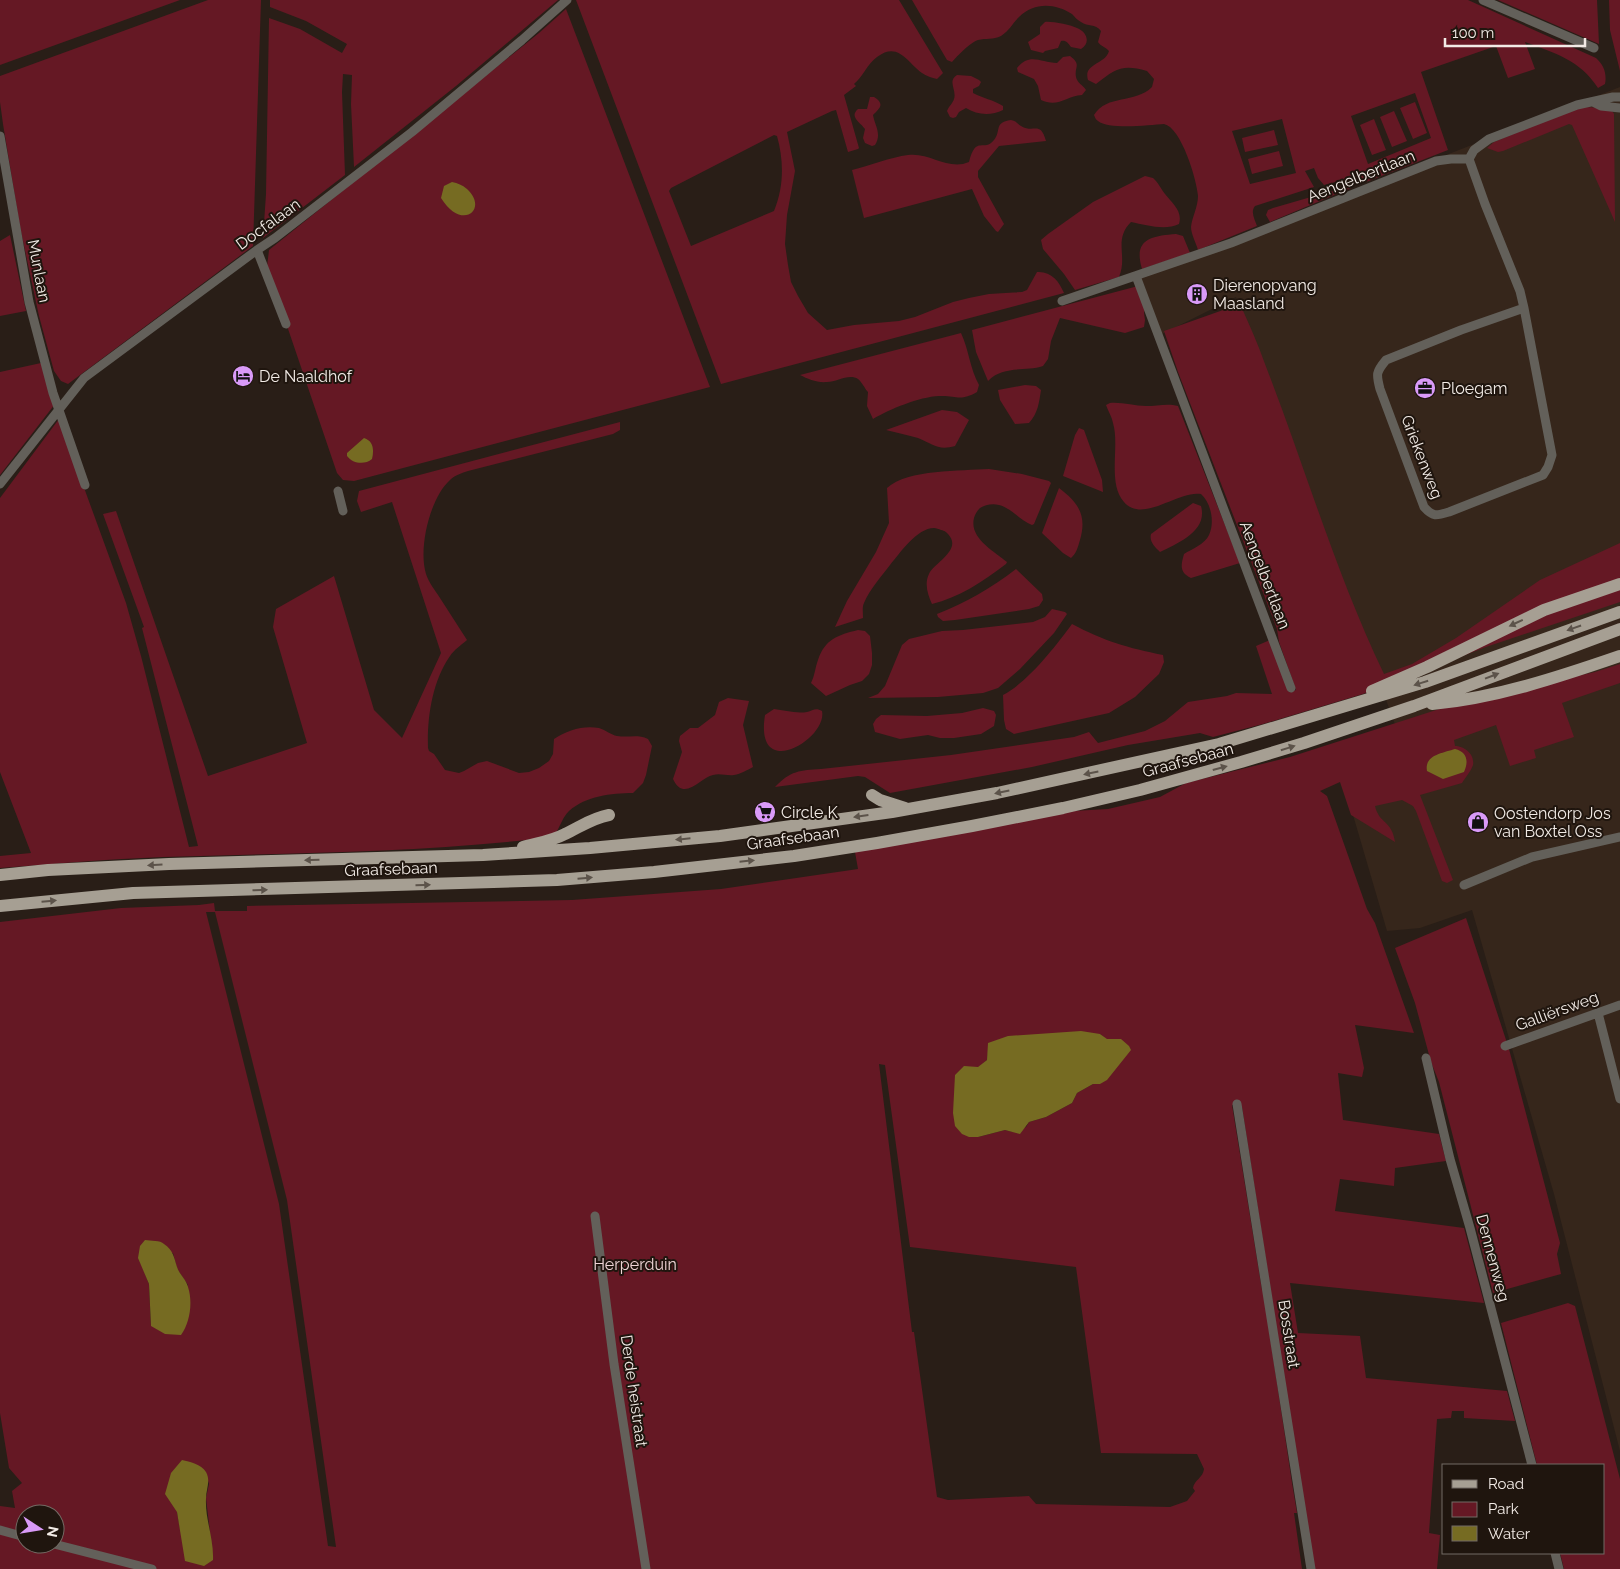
<svg xmlns="http://www.w3.org/2000/svg" width="1620" height="1569" font-family="Raleway,sans-serif">
  <style>
    .built { fill: #36261b }
    .green { fill: #651824; fill-rule: evenodd }
    .water { fill: #766b22 }
    .lines { fill: none; stroke-linecap: round; stroke-linejoin: round }
    .minor { stroke: #63605a; stroke-width: 9 }
    .primary { stroke: #a69f93; stroke-width: 12 }
    .oneway { fill: #5c534a }
    .labels { text-anchor: middle; dominant-baseline: central; stroke-width: 4; stroke-linejoin: round; paint-order: stroke }
    .street-label { font-size: 16px; fill: #f2ebe6; stroke: #1f150e }
    .poi-label { font-size: 16px; fill: #f2ebe6; stroke: #1f150e; text-anchor: start }
    .park-label { font-size: 16px; fill: #eed4d5; stroke: #1f150e }
  </style>
  <rect width="100%" height="100%" fill="#291e17"/>
  <path class="built" d="M1620 87V1451L1554 1194 1472 910 1420 928 1387 931 1341 774 1408 759 1236 297 1162 334 1140 275Z"/>
  <path class="green" d="M0 0H180L0 65Z
    M208 0H261L253 246 68 384 61 381 54 371 39 316 20 227 3 124 0 102V76Z
    M270 0H558L456 86 354 167 351 104 352 75 343 74 342 92 345 175 263 238 266 194 269 18 300 29 342 53 347 44 306 21 270 7Z
    M576 0H899L943 73 937 79C932 78 926 76 922 73 907 62 898 41 877 57 867 64 863 77 854 84L856 86 844 95 859 148 858 149 848 152 836 110 832 111 787 132 795 171 787 215 785 244 788 265 791 282 798 296 808 313 827 330 854 325 899 321 915 317 953 302 969 298 989 294 1022 292 1027 290 1037 272C1051 271 1059 281 1064 293L721 384ZM774 135 777 136C784 161 784 187 774 211L691 246 669 191 671 188Z
    M912 0H1468L1596 58C1604 65 1607 74 1605 84L1598 88C1580 60 1555 53 1525 42L1535 69 1508 78 1496 46 1421 72 1448 150 1366 182 1346 179 1324 185 1318 178 1314 168 1305 171 1314 187 1255 206C1250 212 1255 220 1257 226L1198 250C1196 243 1191 234 1191 227 1192 217 1198 207 1198 196 1197 180 1181 127 1164 124 1150 125 1109 130 1098 121 1095 119 1095 117 1094 115 1107 94 1135 104 1152 87L1154 79 1147 71C1123 64 1116 68 1096 84L1088 80C1083 63 1105 65 1109 51 1106 47 1100 46 1098 42L1101 31C1095 23 1088 27 1081 22 1077 20 1075 17 1072 14 1055 3 1034 2 1019 17 1013 23 1009 31 1001 36 993 40 986 38 978 40 971 42 957 56 952 62L947 60ZM1415 93 1431 138 1368 164 1351 116ZM1282 119 1296 173 1250 184 1232 131Z
    M1498 0H1597L1599 44Z
    M1609 0H1620V71L1610 30Z
    M566 9 710 387 354 481 343 480 337 473 267 267 269 250 539 33Z
    M1045 22C1051 21 1071 25 1077 28 1087 32 1091 43 1081 49L1071 47C1068 43 1066 40 1061 41L1058 48 1045 51 1043 53 1031 50 1028 42 1040 34V27Z
    M1070 56C1082 65 1074 67 1076 77 1077 83 1083 85 1086 90L1082 95C1066 96 1058 108 1041 100L1038 86 1034 79 1018 72 1017 68C1030 52 1041 63 1057 63L1063 57Z
    M957 75 971 76 979 80 981 82 979 86 973 89V93C982 98 994 100 1003 106V110C991 116 977 115 966 108L959 112 956 117 953 118 950 117 947 111C949 106 953 103 954 99 957 90 947 81 957 75Z
    M870 97H874C885 104 880 108 873 115 875 126 882 134 875 145L872 146 865 143 863 138 865 129C860 122 849 117 858 109H867Z
    M1415 102 1427 133 1413 139 1400 108Z
    M1585 107 1601 108 1612 111 1614 114 1615 222 1572 125 1569 124 1503 151 1498 152 1487 148 1494 142 1569 111Z
    M1394 111 1407 141 1392 147 1380 117Z
    M1374 119 1386 150 1372 155 1360 125Z
    M1011 120C1017 121 1017 124 1021 126 1034 134 1040 120 1046 141L999 146 978 171V177L1004 224 998 232 996 231 984 216 972 189 864 218 852 170C869 166 891 157 908 155 930 152 948 171 969 162 976 134 984 153 994 140 1002 130 993 123 1011 120Z
    M1274 130 1278 145 1245 152 1242 138Z
    M1279 151 1283 166 1252 174 1248 159Z
    M1145 176C1148 177 1150 177 1153 178 1158 182 1161 189 1165 194 1172 203 1183 211 1179 224 1165 231 1146 225 1131 222 1113 240 1128 256 1119 277L1075 290 1064 274 1043 249 1041 240 1048 234 1093 202Z
    M1342 188H1351L1270 222 1266 215 1268 210 1273 208Z
    M1176 234 1183 236 1190 253 1142 269C1133 239 1151 236 1176 234Z
    M10 235 26 311 0 316V241Z
    M1142 285 1146 302 1144 313 1145 320 1144 327 1125 333 1060 318 1051 341 1048 359 1043 366C1025 372 1003 365 988 381L976 352 972 330Z
    M1240 304C1249 324 1258 344 1265 364 1305 467 1336 574 1384 674L1412 664 1456 638 1540 580 1620 543V602L1486 647 1363 694 1263 724 1213 737 1200 733 1128 745 1032 767 890 793 865 777 858 776 775 787C790 771 800 770 821 769L951 755 1074 737 1089 732 1098 743 1145 731 1165 721 1188 702 1227 696 1236 693 1272 694 1256 646 1270 640 1289 692 1296 690 1279 642 1277 629 1178 372 1164 331Z
    M961 333C969 350 970 369 979 385L977 392C960 402 956 395 939 396 919 397 890 409 873 419L867 406 868 392C865 389 862 382 858 379 849 373 837 382 827 382 817 383 808 379 800 375Z
    M41 363 55 404 0 475V372Z
    M1025 385 1036 386 1041 390C1039 403 1038 413 1029 423L1015 424 1000 400 998 390Z
    M1110 403C1122 402 1134 406 1146 406 1157 406 1168 403 1178 406L1240 563 1191 578C1179 572 1181 565 1184 554 1192 549 1205 544 1209 535 1215 522 1211 503 1201 494 1178 490 1143 524 1124 502 1107 483 1120 446 1113 423 1112 417 1108 411 1106 405Z
    M942 410 957 412 969 420 955 446C938 451 933 444 918 438 908 435 897 433 886 430Z
    M59 419 126 603 141 656 189 847 198 846 142 628 144 627 103 514 116 511 208 776 307 743 273 627 276 609 334 576 374 710 402 738 441 653 392 502 361 512 357 501 359 491 620 422V430L613 434 468 471C462 473 455 475 450 480 430 498 418 548 426 574 429 583 435 590 440 598 449 612 458 626 467 640 461 645 454 650 450 656 432 682 427 718 428 748L429 751 434 754 445 770 459 773 464 771 478 763 487 761 519 773 529 772 539 768 549 761 553 754 554 739C567 730 584 725 599 728 606 730 611 735 617 736 629 738 637 734 648 739L652 746 646 775 643 783 633 793C611 793 586 796 569 811 563 817 561 824 557 831 552 839 535 839 526 840 405 853 284 853 163 857 108 859 54 864 0 868V856L31 853 0 772V498Z
    M1079 428 1084 430 1102 480 1103 492 1063 476 1075 435Z
    M989 469 1022 474 1049 481 1051 483 1034 524 1032 525C1020 520 1011 508 999 505 992 503 985 505 980 508 977 511 975 514 974 518 969 538 994 551 1007 562L1006 564C984 581 958 598 932 604 928 595 924 584 929 574 934 563 963 550 948 534 945 531 945 531 941 530 939 529 936 528 934 528 917 528 900 553 890 565 881 577 870 589 864 603 862 607 863 613 863 618L835 627 847 601 876 552 889 523 887 488C908 469 961 471 989 469Z
    M1059 488C1079 503 1087 516 1080 540 1078 547 1076 554 1071 558L1063 553 1042 533Z
    M1193 503 1201 506C1208 531 1178 543 1160 552 1155 547 1149 542 1151 534Z
    M1016 569 1042 594 1043 600 1039 606 1029 609 955 620 943 621 938 617 937 614C967 602 990 589 1016 569Z
    M1052 609 1065 612 1067 614 1054 633 1020 669 998 688 983 693 938 697 868 698 878 694 885 686 902 645 909 639 942 631 963 630 1033 622 1045 617Z
    M1072 624C1104 641 1128 648 1163 655L1164 662 1159 674 1135 697 1109 713 1014 734 1006 729 1004 720 1003 695C1028 682 1055 647 1072 624Z
    M858 630 865 631 870 636 872 653V665L869 674 862 681 850 685 826 696 811 683C815 675 815 668 818 660 825 639 838 635 858 630Z
    M1620 664V683L1562 703 1574 737 1534 750 1536 758 1510 766 1496 725 1454 740 1455 746C1464 746 1475 754 1473 765 1471 771 1465 778 1462 783L1420 795 1453 880 1447 883 1442 881 1416 811 1413 806 1402 800 1375 806C1379 824 1392 820 1395 842L1351 815 1340 782 1320 791 1327 796 1367 909 1375 923 1414 1033 1355 1025 1364 1068 1362 1077 1338 1073 1343 1120 1439 1134 1446 1161 1395 1168 1394 1186 1340 1179 1335 1211 1464 1228 1484 1303 1290 1283 1298 1333 1360 1336 1366 1378 1507 1391 1515 1421 1464 1418V1411H1452L1451 1418 1437 1419 1429 1533 1440 1535 1437 1569H1314L1242 1107 1232 1105 1262 1290H1263L1292 1483 1297 1513H1294L1302 1569H0V1506L15 1508 12 1491 22 1483 9 1468 0 1413V922L121 908 199 905 214 903 215 911H247V906L572 900 721 889 858 869 855 852 1073 811 1108 809 1160 797 1186 783 1290 757 1458 703 1595 672ZM206 912H215L287 1200 336 1547 328 1546 279 1204ZM1100 1034 1106 1039H1121L1100 1084H1093L1077 1093 1072 1103 1046 1117 1029 1122 1026 1127 1013 1132 1005 1130 978 1137 964 1067H979L987 1060 988 1053ZM879 1064 885 1065 910 1247 1076 1267 1101 1453 1197 1454 1204 1469C1203 1478 1194 1480 1193 1488L1195 1491 1187 1501 1170 1507 1036 1504 1029 1496 948 1500 937 1497 914 1332H912ZM173 1253 177 1269 188 1285 151 1326 149 1284 139 1258ZM205 1471 209 1484 206 1498 210 1532 180 1528 177 1512ZM25 1514H55V1544H25Z
    M728 698 749 701 743 725 753 767C747 770 741 774 734 775 727 776 720 773 713 775 701 777 684 803 673 779L682 752 679 741 680 736 690 728H698L715 715 719 702Z
    M983 708 994 711 996 715 994 726 981 734 954 738H940L928 735 900 739 875 732 873 724 876 719 881 715 927 716 962 713Z
    M774 709C784 710 796 714 807 712 813 711 815 707 822 711 828 739 754 783 765 715Z
    M1466 918 1509 1049 1560 1243 1557 1254 1561 1274 1493 1293 1439 1082 1431 1062 1415 1003 1395 948Z
    M1568 1303 1575 1306 1620 1479V1569H1564L1560 1553H1604V1465H1537L1501 1323Z"/>
  <path class="water" d="M452 182C458 183 462 185 467 189 489 209 462 232 441 198L444 186Z
    M364 438C374 441 374 451 372 459 365 465 353 464 347 456V453Z
    M1455 749C1467 752 1469 761 1464 772L1443 779 1427 771C1424 755 1443 753 1455 749Z
    M1081 1031 1100 1034 1107 1039H1121L1129 1046 1131 1050 1107 1080 1100 1084H1093L1077 1093 1072 1103 1046 1117 1029 1122 1020 1134 1005 1130 978 1137H969L962 1134 955 1126 953 1113 955 1075 964 1066 978 1067 987 1060 988 1043 1008 1036Z
    M145 1240C151 1241 160 1240 164 1244 173 1250 174 1257 177 1267 179 1274 186 1279 188 1287 193 1302 190 1323 181 1335L165 1334 151 1326 149 1284 138 1258 140 1246Z
    M182 1460C190 1462 201 1464 206 1472 211 1481 206 1489 206 1499 205 1519 214 1539 213 1560L204 1566 185 1561 177 1512 165 1494 171 1473Z"/>
  <g class="lines">
    <path class="minor" d="M1483 0 1594 48
      M1593 102 1601 106 1620 108
      M0 136 29 302 53 393 85 485
      M1469 159 1485 204 1520 291 1524 308 1552 455 1548 467 1543 475 1449 512C1436 516 1433 517 1424 507L1380 389C1376 374 1376 372 1386 360L1461 330 1524 308
      M1469 159 1474 150 1489 139 1577 105 1613 97H1620
      M257 250 286 324
      M1136 276 1291 688
      M1062 301 1231 243 1436 161 1451 159H1469
      M0 484 84 378 257 250 275 238 412 132 522 40 567 0
      M338 491 343 511
      M1464 885 1532 857 1620 837
      M1598 1013 1620 1099
      M1505 1046 1620 1005
      M1426 1058 1450 1159 1470 1228 1532 1465
      M1237 1104 1311 1569
      M595 1216 614 1364 646 1569
      M0 1530 25 1537
      M54 1544 152 1569
      M1555 1553 1559 1569"/>
    <path class="primary" d="M1372 691 1427 667 1544 610 1620 584
      M1432 704C1496 698 1559 677 1620 656
      M872 795 880 800 905 808
      M523 847C537 843 552 841 565 834 580 827 592 818 609 815
      M0 875 48 870 169 864 483 855 590 848 720 836 892 812 997 793 1219 744 1425 682 1620 612
      M0 906 133 893 557 880 654 872 794 856 877 843 972 826 1063 808 1140 790 1241 762 1304 743 1414 706 1620 629"/>
  </g>
  <defs><path id="oneway-solid" d="M-6-.8H1V-3.2L6.5 0L1 3.2V.8H-6Z" transform="scale(1.25)"/></defs>
  <g class="oneway">
    <use href="#oneway-solid" transform="translate(1516 623) rotate(155)"/>
    <use href="#oneway-solid" transform="translate(1574 628) rotate(161)"/>
    <use href="#oneway-solid" transform="translate(1492 676) rotate(-21)"/>
    <use href="#oneway-solid" transform="translate(1421 683) rotate(163)"/>
    <use href="#oneway-solid" transform="translate(1288 748) rotate(-17)"/>
    <use href="#oneway-solid" transform="translate(1220 768) rotate(-15)"/>
    <use href="#oneway-solid" transform="translate(1091 773) rotate(168)"/>
    <use href="#oneway-solid" transform="translate(1002 792) rotate(168)"/>
    <use href="#oneway-solid" transform="translate(861 816) rotate(172)"/>
    <use href="#oneway-solid" transform="translate(683 839) rotate(174)"/>
    <use href="#oneway-solid" transform="translate(312 860) rotate(178)"/>
    <use href="#oneway-solid" transform="translate(747 861) rotate(-6)"/>
    <use href="#oneway-solid" transform="translate(155 865) rotate(177)"/>
    <use href="#oneway-solid" transform="translate(585 878) rotate(-5)"/>
    <use href="#oneway-solid" transform="translate(423 885) rotate(-2)"/>
    <use href="#oneway-solid" transform="translate(260 890) rotate(-2)"/>
    <use href="#oneway-solid" transform="translate(49 901) rotate(-5)"/>
  </g>
  <defs>
    <g id="building-disc" transform="scale(1.125)"><circle r="9.5" fill="#d99af8" stroke="#1f150e"/><path d="M-4-6H4V6H1V3H-1V6H-4ZM-2.5-4.3h1.7v1.8h-1.7ZM.8-4.3h1.7v1.8H.8ZM-2.5-1h1.7V.8h-1.7ZM.8-1h1.7V.8H.8Z" fill="#111"/></g>
    <g id="hotel-disc" transform="scale(1.125)"><circle r="9.5" fill="#d99af8" stroke="#1f150e"/><path d="M-6-4.5h1.5V1H6V5H4.5V3h-9V5H-6ZM-4 0a1.8 1.8 0 1 1 3.6 0ZM.5 0V-2.5h3Q6-2.5 6 0Z" fill="#111"/></g>
    <g id="office-disc" transform="scale(1.125)"><circle r="9.5" fill="#d99af8" stroke="#1f150e"/><path d="M-6-3h4V-5.5h4V-3h4V5H-6ZM-1-4.5V-3h2v-1.5ZM-6 0V1H6V0Z" fill="#111"/></g>
    <g id="supermarket-disc" transform="scale(1.125)"><circle r="9.5" fill="#d99af8" stroke="#1f150e"/><path d="M-6-5.5h2.5l.6 2H6L4.5 2H-2.5L-4.4-4H-6ZM-1.5 3.2a1.3 1.3 0 1 0 .1 0ZM3 3.2a1.3 1.3 0 1 0 .1 0Z" fill="#111"/></g>
    <g id="shop-disc" transform="scale(1.125)"><circle r="9.5" fill="#d99af8" stroke="#1f150e"/><path d="M-5-2.5h2.3a2.7 3.5 0 0 1 5.4 0H5L5.5 6h-11ZM-1.5-2.5h3a1.5 2.3 0 0 0-3 0Z" fill="#111"/></g>
  </defs>
  <g fill-rule="evenodd">
    <use href="#building-disc" x="1197" y="294"/>
    <use href="#hotel-disc" x="243" y="376"/>
    <use href="#office-disc" x="1425" y="388"/>
    <use href="#supermarket-disc" x="765" y="812"/>
    <use href="#shop-disc" x="1478" y="822"/>
  </g>
  <g class="labels">
    <g class="street-label">
      <text transform="translate(1361 176) rotate(-22)">Aengelbertlaan</text>
      <text transform="translate(268 224) rotate(-36)">Docfalaan</text>
      <text transform="translate(39 271) rotate(79)">Munlaan</text>
      <text transform="translate(1422 457) rotate(69)">Griekenweg</text>
      <text transform="translate(1265 575) rotate(69)">Aengelbertlaan</text>
      <text transform="translate(1188 760) rotate(-15)">Graafsebaan</text>
      <text transform="translate(793 838) rotate(-8)">Graafsebaan</text>
      <text transform="translate(391 869) rotate(-2)">Graafsebaan</text>
      <text transform="translate(1557 1011) rotate(-20)">Galliërsweg</text>
      <text transform="translate(1493 1258) rotate(75)">Dennenweg</text>
      <text transform="translate(1289 1334) rotate(81)">Bosstraat</text>
      <text transform="translate(634 1391) rotate(82)">Derde heistraat</text>
    </g>
    <g class="poi-label">
      <text x="1213" y="285">Dierenopvang<tspan x="1213" dy="18">Maasland</tspan></text>
      <text x="259" y="376">De Naaldhof</text>
      <text x="1441" y="388">Ploegam</text>
      <text x="781" y="812">Circle K</text>
      <text x="1494" y="813">Oostendorp Jos<tspan x="1494" dy="18">van Boxtel Oss</tspan></text>
    </g>
    <g class="park-label">
      <text x="635" y="1264">Herperduin</text>
    </g>
  </g>
  <rect x="1442" y="1464" width="162" height="90" fill="#1f150e" stroke="#736b64"/>
  <rect x="1452" y="1480" width="25" height="8" fill="#a69f93" stroke="#736b64"/>
  <text x="1488" y="1489" font-size="15" fill="#f2ebe6">Road</text>
  <rect x="1452" y="1502" width="25" height="15" fill="#651824" stroke="#736b64"/>
  <text x="1488" y="1514" font-size="15" fill="#f2ebe6">Park</text>
  <rect x="1452" y="1526" width="25" height="15" fill="#766b22" stroke="#736b64"/>
  <text x="1488" y="1539" font-size="15" fill="#f2ebe6">Water</text>
  <g transform="translate(40 1529) rotate(102)"><circle r="24" fill="#1f150e" stroke="#736b64"/>
  <path d="M0-4L9 19L0 12L-9 19Z" fill="#d99af8"/>
  <text y="-8" font-size="14" font-weight="bold" text-anchor="middle" fill="#f2ebe6">N</text>
  </g>
  <path d="M1445 38v8h140v-8" fill="none" stroke="#f2ebe6" stroke-width="2.5"/>
  <text x="1452" y="38" font-size="15" fill="#f2ebe6" stroke="#1f150e" stroke-width="4" paint-order="stroke">100 m</text>
</svg>
